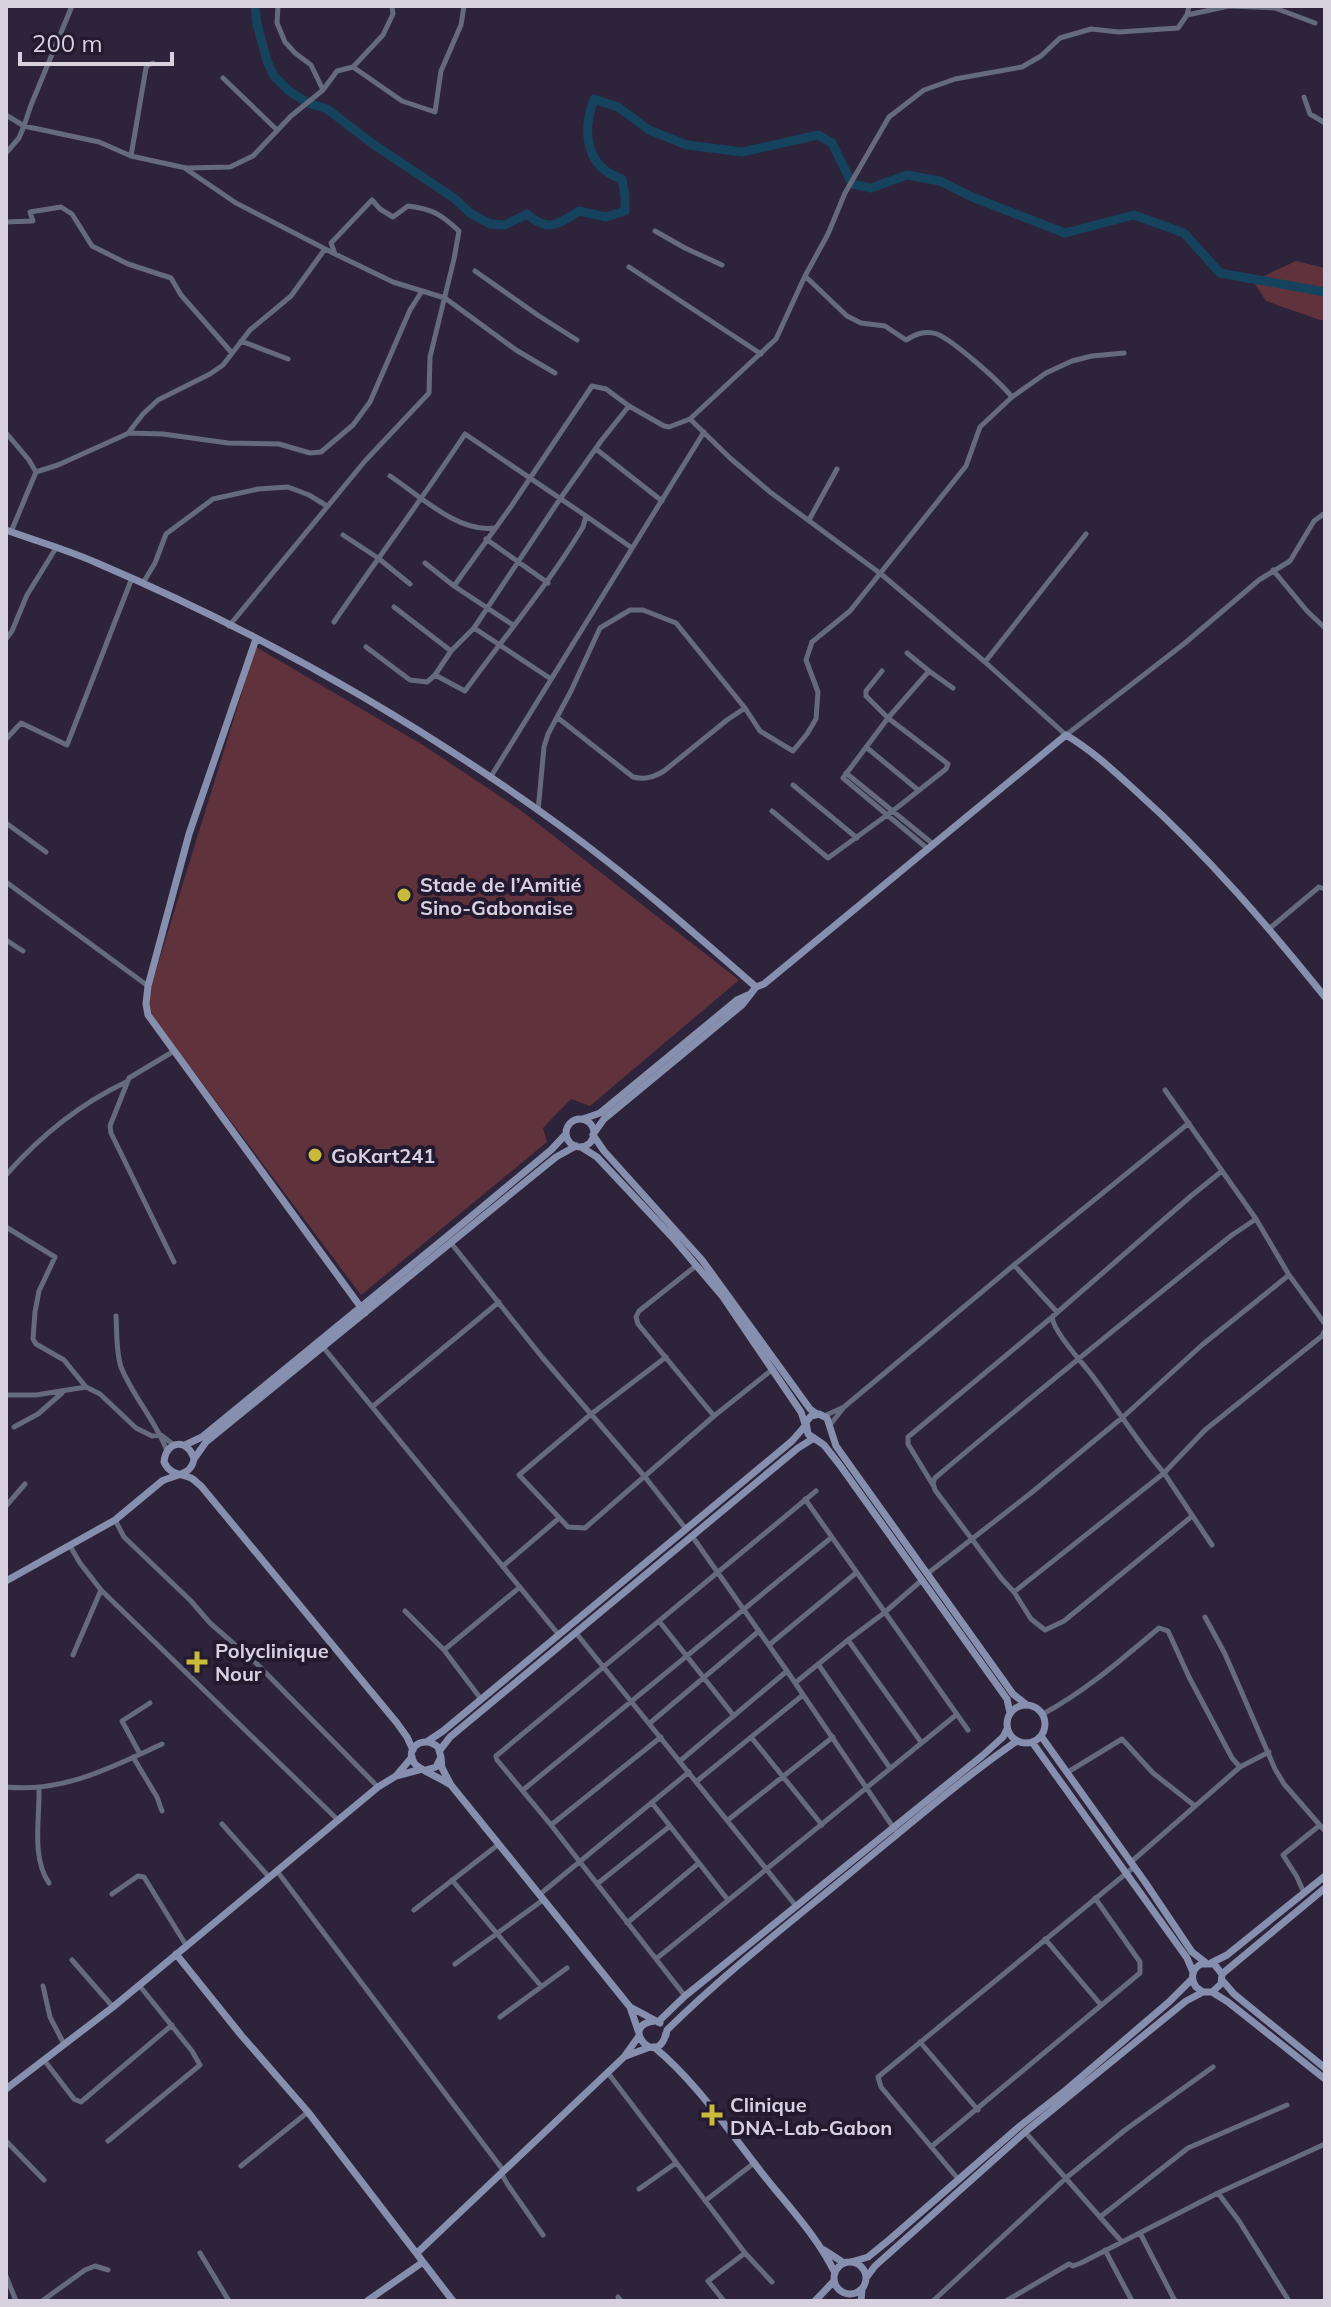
<svg xmlns="http://www.w3.org/2000/svg" width="1331" height="2307" font-family="Mulish,sans-serif">
  <style>
    .green { fill: #60323c }
    .lines { fill: none; stroke-linecap: round; stroke-linejoin: round }
    .river { stroke: #15425d; stroke-width: 9 }
    .street { stroke: #656a7d; stroke-width: 5 }
    .secondary { stroke: #868fad; stroke-width: 7 }
    .poi-dot { fill: #caba3a; stroke: #231a30; stroke-width: 3 }
    .labels { text-anchor: middle; dominant-baseline: central; stroke-width: 8; stroke-linejoin: round; paint-order: stroke }
    .poi-label { font-size: 20px; font-weight: bold; fill: #d6d0df; stroke: #231a30; text-anchor: start }
  </style>
  <rect width="100%" height="100%" fill="#2d233a"/>
  <path class="green" d="M1296 261 1325 268V320H1320L1266 301 1253 281Z
    M256 647 423 745 519 809 739 980 590 1106 571 1099 543 1128 547 1142 361 1295 153 1017 149 1004 150 990Z"/>
  <g class="lines">
    <path class="river" d="M255 6 257 24 267 61 274 76 289 91 308 103 327 109 373 144 454 198 470 213 490 224 505 225 527 214C548 233 558 224 579 211L606 217 625 211V196L622 179C585 167 582 131 594 99L618 107 649 130 687 145 742 152 818 135 832 143 852 184 871 188 907 175 940 181 972 197 1065 233 1134 215 1184 233 1220 273 1325 292"/>
    <path class="street" d="M1189 6 1187 15 1178 28 1119 32 1091 29 1060 38 1041 56 1022 67 955 79 924 90 889 117 845 193 828 234 805 276 776 339 690 419 730 458 770 492 881 574 985 662 1066 735 1185 643 1259 580 1290 561 1314 521 1325 513
      M1187 15 1229 6 1275 8 1315 23
      M353 67 402 101 435 112 441 71 461 25 464 6
      M223 78 277 130
      M323 90 337 71 353 67 383 35 393 14 392 6
      M1304 97 1310 114 1325 123
      M6 115 24 126 31 105 72 6
      M6 153 19 138 24 126 99 142 131 156 186 168 230 167 253 156 291 116 323 90 311 65 295 53 285 42 277 23 278 6
      M131 156 146 68 148 65 153 63
      M186 169 236 203 335 254 393 282 445 298 516 350 555 373
      M6 222 33 221 30 212 61 207 72 214 92 246 128 264 171 278 181 295 232 353
      M655 231 685 248 722 265
      M629 267 761 354
      M475 271 539 316 577 340
      M805 276 847 316 861 323 885 326 906 340C916 334 925 330 937 334 954 341 1000 382 1012 397
      M241 341 288 359
      M129 432 143 414 158 400 210 374 223 365 250 330 291 296 325 249
      M7 434 29 460 36 472
      M596 449 662 501
      M390 476C419 495 458 533 494 528
      M586 516 632 548
      M809 520 837 469
      M11 532 36 472 58 465 129 433 163 434 228 443 279 444 310 453 321 452 353 425 370 402 410 310 422 291
      M343 535 378 558 410 584
      M486 539 548 583
      M425 563 454 586 513 625
      M1273 570 1307 611 1325 628
      M143 583 155 563 166 534 213 499 258 489 288 487 309 495 327 506
      M454 586 510 508 592 386 606 389 629 406 664 426 669 427 690 419
      M394 607 451 651
      M334 622C377 559 423 498 465 434L586 516 583 527C548 585 505 636 465 691L435 675
      M229 626 365 461 429 393 430 357 454 259 459 231C441 214 432 209 408 206L393 217 380 209 372 200 331 243 335 254
      M474 628 551 679
      M6 639 12 631 27 595 56 548
      M366 647 410 680 427 682 435 675 451 651 474 628 560 499 601 441 629 406
      M907 653 929 671
      M985 662 1086 534
      M558 718 633 777C645 780 654 777 664 771L727 720 745 708
      M6 739 21 723 67 745 132 578
      M866 747 918 790
      M846 773 933 844
      M490 778 704 432
      M793 785 857 838
      M538 811 544 747 548 734 571 691 600 628 630 610H643L676 623 745 708 760 731 793 751 807 734 816 719 818 692 806 660 812 642 850 611 966 466 980 427 1012 397 1046 373 1072 361 1092 356 1124 353
      M772 811 828 858 894 810 946 769 948 764 888 718 866 696V691L882 671
      M6 823 46 852
      M928 849 843 778 888 718 929 671 953 688
      M6 882 148 986
      M1270 928 1319 887 1325 889
      M6 940 23 951
      M1222 1171 1191 1196 1052 1317C1054 1333 1083 1363 1094 1378 1118 1410 1138 1443 1164 1473L1014 1592 1001 1578 935 1490 933 1483 935 1478C1033 1395 1132 1315 1232 1235L1256 1219
      M6 1175C40 1136 80 1104 126 1082
      M6 1227 55 1257 39 1291 35 1312 33 1339 36 1344 64 1360 86 1387 100 1394 136 1428 152 1436 161 1435 174 1445
      M451 1243 542 1357 645 1477 686 1529
      M174 1262 111 1133 110 1126 129 1078 174 1051
      M697 1265 639 1311 636 1317 638 1324 714 1416
      M1014 1265 1057 1312
      M1289 1275 1325 1324
      M116 1316C117 1332 116 1352 121 1367 133 1397 156 1421 167 1451
      M323 1347 559 1635
      M666 1357 590 1415 519 1475 568 1527 585 1528 714 1416 773 1369
      M6 1395H36L86 1387
      M372 1407 499 1302
      M844 1407 1014 1265 1189 1123
      M824 1416 844 1407 830 1425
      M14 1427 38 1414 62 1393
      M933 1485 908 1444V1437L1051 1318
      M805 1499 968 1730
      M6 1506 25 1484
      M115 1520 124 1537 191 1601 210 1623 256 1663 378 1787
      M692 1536 787 1671 895 1830
      M1212 1545 1164 1473 1205 1430 1322 1336 1325 1330
      M70 1546 80 1563 101 1590 338 1820
      M503 1566 558 1519
      M927 1574 1031 1493 1123 1417 1202 1345 1289 1275 1256 1219 1165 1090
      M1014 1592 1031 1619 1045 1630 1064 1621 1191 1517
      M405 1611 443 1649
      M1205 1617 1225 1654 1275 1769 1284 1784 1325 1831
      M659 1621 734 1716
      M576 1633 796 1906
      M848 1640 884 1613 922 1580
      M769 1645 856 1573
      M73 1655 101 1590
      M818 1664 890 1768
      M795 1683 848 1640 921 1742
      M481 1699 444 1650 520 1587
      M1043 1714C1086 1691 1122 1659 1159 1628L1168 1631 1189 1677 1232 1758 1240 1767
      M650 1723 759 1631
      M751 1737 822 1825
      M140 1754 122 1721 150 1703
      M133 1757 157 1797 162 1811
      M680 1761 787 1671
      M1068 1772 1122 1739 1153 1773 1195 1806
      M697 1781 803 1695
      M6 1787C63 1793 112 1767 162 1744
      M39 1788C40 1818 31 1857 49 1883
      M523 1790 832 1537
      M652 1803 728 1900
      M728 1820 833 1737
      M222 1824 269 1877
      M551 1825 661 1737
      M1131 1862 1240 1767 1269 1752
      M277 1871 503 2170
      M452 1880 541 1986
      M597 1884 670 1826
      M1304 1893 1297 1877 1283 1855 1320 1825
      M112 1894 138 1876 144 1877 186 1945
      M539 1895 689 1772
      M414 1910 499 1844
      M627 1923 699 1863
      M1045 1939 1101 2005
      M656 1959 956 1715
      M72 1960 113 2007
      M455 1964 543 1900
      M43 1986 50 2017 64 2044
      M685 1996 551 1825 497 1760 496 1756 816 1491
      M500 2017 567 1968
      M920 2042 978 2110
      M44 2060 74 2099 81 2102 172 2025
      M608 2073 745 2253 708 2281 724 2301
      M1025 2132 1122 2242
      M6 2141 44 2180
      M108 2141 200 2065 192 2051 139 1985
      M931 2147 1140 1973V1962L1095 1898
      M241 2166 308 2112
      M501 2173 508 2185 543 2235
      M959 2180 881 2087 878 2077 1134 1867
      M639 2189 676 2163
      M1218 2193 1239 2221 1289 2301
      M705 2201 754 2163
      M1100 2217 1188 2148 1287 2105
      M1140 2233 1175 2301
      M1105 2250 1132 2301
      M200 2253 229 2301
      M745 2253 772 2282
      M6 2276 16 2301
      M618 2297 621 2301
      M42 2301 85 2270 95 2266 108 2270
      M933 2301 1066 2178 1125 2130 1213 2067
      M1006 2301 1069 2264 1073 2266 1081 2263 1218 2193 1325 2144"/>
    <path class="secondary" d="M6 530C36 541 68 550 97 563 259 632 417 722 559 825 628 875 692 931 756 987
      M256 639 189 834 148 986 146 1004 148 1015 365 1313
      M583 1119 600 1113 737 1000 748 995
      M566 1133a14 14 0 1 1 28 0a14 14 0 1 1-28 0Z
      M594 1133 604 1119 742 1005 756 987 764 984 1066 735C1093 751 1115 772 1138 793 1207 855 1267 925 1325 997
      M593 1135 604 1151 702 1260 810 1409 817 1414
      M581 1147 597 1157 673 1238 723 1297 801 1412 805 1424
      M185 1445 202 1437 456 1229 551 1150 566 1134
      M194 1459 206 1442 556 1157 576 1146
      M6 1581 115 1520 162 1481C176 1474 191 1476 194 1459 188 1438 166 1440 164 1462 170 1475 179 1473 191 1478 195 1480 198 1484 201 1486L397 1723 407 1737 413 1750
      M1007 1724a19 19 0 1 1 38 0a19 19 0 1 1-38 0Z
      M1010 1713 1007 1699 839 1464 824 1445 808 1434 806 1422 811 1416 819 1414 827 1418 836 1446 1013 1694 1027 1705
      M1041 1736 1145 1882 1192 1952 1205 1962
      M428 1741 443 1731 792 1441 805 1426
      M1032 1742 1187 1958 1193 1972
      M440 1750 450 1737 798 1448 814 1438
      M441 1757 442 1768 451 1785 630 2007 639 2033
      M426 1770 436 1767 441 1757 438 1747C423 1734 403 1749 415 1764 419 1769 442 1779 449 1784
      M396 1776 412 1757
      M176 1954 241 2035 308 2112 453 2301
      M1211 1963 1227 1955 1325 1876
      M1222 1974 1325 1888
      M1222 1980 1234 1994 1325 2068
      M1212 1992 1221 1984 1222 1974 1214 1964H1201C1192 1969 1190 1978 1196 1987L1203 1992H1212L1228 2002 1325 2079
      M632 2008 660 2023
      M655 2021C617 2025 658 2070 666 2033
      M658 2022 685 1996 982 1756 1003 1737 1007 1729
      M666 2035 667 2030C724 1974 787 1925 849 1874 904 1829 959 1781 1017 1741
      M654 2047C693 2079 724 2124 755 2164 782 2200 815 2232 835 2273
      M626 2056 650 2047
      M6 2089 113 2007 378 1787 396 1776 422 1769
      M824 2250 844 2263
      M417 2253 624 2057 639 2036
      M851 2262 868 2257 889 2240 1020 2126 1066 2090 1169 2002 1192 1979
      M834 2278a16 16 0 1 1 32 0a16 16 0 1 1-32 0Z
      M866 2278 875 2266 1025 2132 1186 2001 1203 1992
      M367 2301 423 2262
      M815 2301 834 2281
      M861 2301 862 2289"/>
  </g>
  <g class="poi-dot">
    <circle cx="404" cy="895" r="8"/>
    <circle cx="315" cy="1155" r="8"/>
    <path d="M193 1650h8v8h8v8h-8v8h-8v-8h-8v-8h8z"/>
    <path d="M708 2103h8v8h8v8h-8v8h-8v-8h-8v-8h8z"/>
  </g>
  <g class="labels">
    <g class="poi-label">
      <text x="420" y="884">Stade de l’Amitié<tspan x="420" dy="23">Sino-Gabonaise</tspan></text>
      <text x="331" y="1155">GoKart241</text>
      <text x="215" y="1650">Polyclinique<tspan x="215" dy="23">Nour</tspan></text>
      <text x="730" y="2104">Clinique<tspan x="730" dy="23">DNA-Lab-Gabon</tspan></text>
    </g>
  </g>
  <rect width="1331" height="2307" fill="none" stroke="#d6d0df" stroke-width="16"/>
  <path d="M20 52v12h152v-12" fill="none" stroke="#d6d0df" stroke-width="4"/>
  <text x="32" y="52" font-size="24" fill="#d6d0df" stroke="#231a30" stroke-width="6" paint-order="stroke">200 m</text>
</svg>
